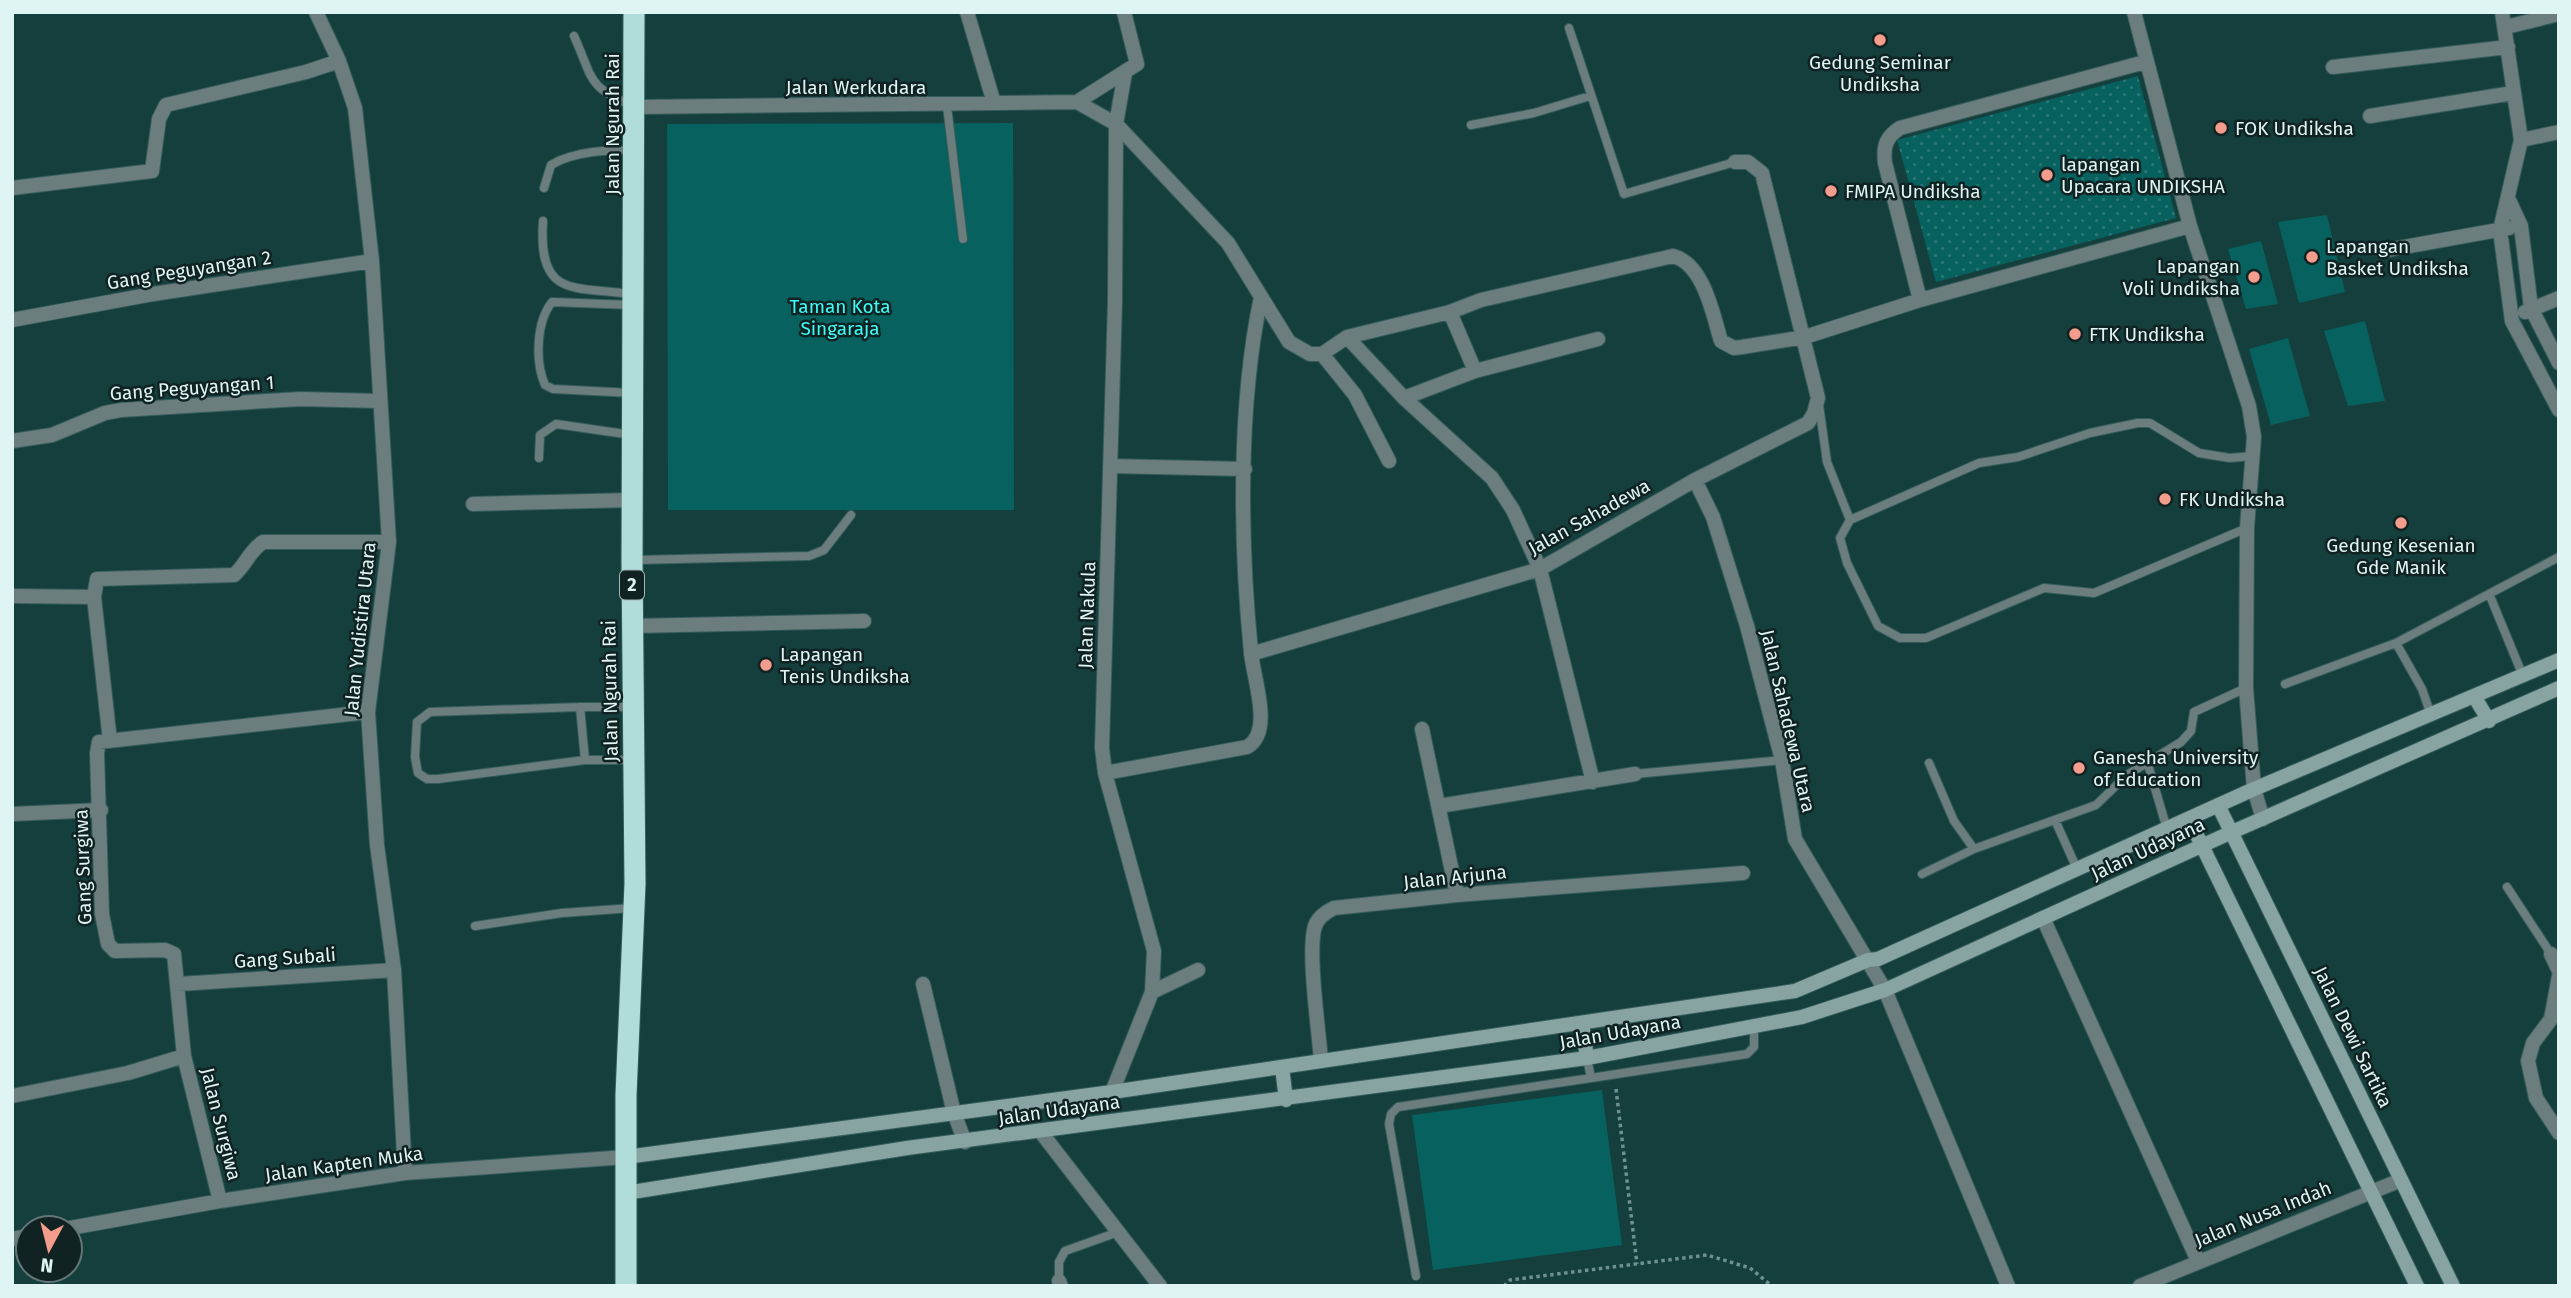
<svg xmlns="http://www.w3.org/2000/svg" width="2571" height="1298" font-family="'Fira Sans',sans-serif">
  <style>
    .grass { fill: url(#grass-dots) }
    .green { fill: #06615f }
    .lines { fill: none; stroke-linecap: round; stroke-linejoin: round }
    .lane-casing { stroke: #345c5a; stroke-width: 10 }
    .street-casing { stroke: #345c5a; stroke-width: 16 }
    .secondary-casing { stroke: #345c5a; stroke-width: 16 }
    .highway-casing { stroke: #345c5a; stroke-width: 23 }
    .path { stroke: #6e908e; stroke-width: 3.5; stroke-dasharray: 3.5 3.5; stroke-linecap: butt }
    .lane { stroke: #6b7d7c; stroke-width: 8 }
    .street { stroke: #6b7d7c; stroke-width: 14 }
    .secondary { stroke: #87a4a2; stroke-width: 14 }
    .highway { stroke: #b0dcda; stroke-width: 21 }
    .poi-dot { fill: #f49d8c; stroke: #122; stroke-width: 2.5 }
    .labels { text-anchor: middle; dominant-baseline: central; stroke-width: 5; stroke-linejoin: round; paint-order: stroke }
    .shield { fill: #122; stroke: #a0b6b4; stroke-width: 2 }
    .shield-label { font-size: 18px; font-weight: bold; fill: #def5f3 }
    .poi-label { font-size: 19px; fill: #def5f3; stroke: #122; text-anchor: start }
    .street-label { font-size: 19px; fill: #def5f3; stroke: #122 }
    .park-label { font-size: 19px; fill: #3dfcf6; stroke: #122 }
  </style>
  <defs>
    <pattern id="grass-dots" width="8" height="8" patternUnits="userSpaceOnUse" patternTransform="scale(1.75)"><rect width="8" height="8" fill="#06615f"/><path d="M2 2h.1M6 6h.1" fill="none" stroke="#2a7876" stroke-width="1.8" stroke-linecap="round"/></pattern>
  </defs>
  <rect width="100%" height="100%" fill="#143f3d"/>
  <path class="grass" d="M2138 76 2176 218 1936 282 1897 140Z"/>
  <path class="green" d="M1013 123 1014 510H668L667 124Z
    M2327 215 2345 292 2299 303 2278 222Z
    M2261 241 2278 304 2246 309 2228 249Z
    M2365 321 2385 401 2348 406 2324 331Z
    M2288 338 2310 416 2271 425 2249 349Z
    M1602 1090 1622 1245 1433 1270 1412 1115Z"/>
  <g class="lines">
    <g class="lane-casing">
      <path id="lane" d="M1569 28 1624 194 1735 162
        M574 36C594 80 586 86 633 106
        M947 106 963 239
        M1471 125 1534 113 1590 96
        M544 188 551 165C574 151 607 150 634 150
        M543 221C538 298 572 286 631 294
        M632 393 553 389 545 385C535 362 536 322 552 302L632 305
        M1819 405 1827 462 1850 520
        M539 458 540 435 556 424 632 435
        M2247 528 2094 593 2044 588 1926 638H1900L1878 626 1847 563 1840 538 1850 520 1979 463 2018 457 2090 433 2138 423H2150L2199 453 2230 458 2252 456
        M635 560 809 556 824 550 851 515
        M2490 596 2523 676
        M2396 643 2422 689 2431 715
        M2285 684 2396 643 2559 557
        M580 707 430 712 417 722 415 757 418 773 427 779H438L585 760
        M631 760H585L580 707H631
        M2147 761 2167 829
        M1929 763 1954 821 1974 849 2096 805 2127 775 2181 742 2191 731 2194 712 2246 688
        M1635 774 1782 760
        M2055 820 2077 869
        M1922 874 1974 849
        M2507 887 2551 954
        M475 926 562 913 632 908
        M1591 1078 1747 1054 1754 1047V1027
        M1416 1276 1389 1124 1391 1114 1398 1107 1591 1078 1587 1058
        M1059 1281V1262L1065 1251 1121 1231"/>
    </g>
    <g class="street-casing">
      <path id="street" d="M316 12 339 61 355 108 372 261 389 542 368 712 377 845 394 970 405 1173
        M967 12 994 103
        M2134 12 2190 226 2249 406 2254 437 2247 528 2246 688 2254 789 2263 819
        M2502 12 2521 140 2500 230 2512 321 2559 410
        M2506 27 2559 14
        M2333 67 2508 47
        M1077 102 1137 64 1124 12
        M636 107 1077 102 1116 124 1228 243 1289 342 1310 354H1322L1347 337 1450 312 1481 300 1673 256C1704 264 1713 315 1721 341L1734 348 1742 347 1805 337 1920 300 2190 226
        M2370 116 2513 93
        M2521 140 2559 132
        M12 188 152 171 159 119 166 105 306 72 339 61
        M2508 198 2521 226 2531 308 2559 363
        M2382 251 2509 228
        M1920 300 1885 163C1883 146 1886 137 1900 128L2145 62
        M1450 312 1475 371
        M2525 312 2559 298
        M12 320 153 294 372 261
        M1347 337 1404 398 1492 478 1513 510 1540 569 1593 782
        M1322 354 1355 395 1389 461
        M1404 398 1475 371 1598 339
        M12 441 52 435 105 413 121 410 300 399 380 401
        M1110 466 1245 469
        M1695 480 1713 517 1747 626 1782 760 1795 839 1885 990 2008 1286
        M473 504 632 500
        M12 596 94 597
        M632 626 864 621
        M1251 654 1540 569 1695 480 1808 423 1814 413 1818 398 1762 173 1748 162H1735
        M1422 729 1457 895
        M110 741 94 597 97 579 234 575C246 565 249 551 263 542H389
        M1105 773 1247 747C1274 732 1253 678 1251 652 1240 541 1238 406 1261 297
        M1439 806 1635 774
        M12 814 101 810
        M2043 918 2198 1261
        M2551 954 2559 971
        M2559 976 2551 1019 2533 1043 2528 1061 2536 1098 2559 1133
        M179 984 394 970
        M923 984 954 1113 965 1142
        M1152 992 1198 970
        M1321 1061C1319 1031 1307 951 1315 926 1318 917 1326 912 1334 908L1457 895 1743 873
        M1112 1092 1152 992 1154 951 1105 773 1102 748 1115 301 1116 124 1125 73
        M12 1096 128 1073 184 1056
        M1040 1131 1160 1286
        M220 1201 184 1056 174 954 165 950 115 951 108 944 102 914 97 753 99 742 368 712
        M70 1228 220 1201 405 1173 626 1157
        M12 1239 28 1236
        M1059 1281 1061 1286
        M2140 1286 2401 1180"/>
    </g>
    <g class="secondary-casing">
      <path id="secondary" d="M2474 696 2489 721
        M2218 805 2453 1286
        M2189 819 2417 1286
        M1582 1023 1587 1058
        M1282 1067 1286 1100
        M626 1157 1112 1092 1795 991 1868 960 1878 959 2254 789 2559 660
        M626 1193 907 1148 1587 1058 1802 1017 1885 990 2232 832 2559 688"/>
    </g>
    <g class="highway-casing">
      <path id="highway" d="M626 1286V1095L635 884 632 560 634 12"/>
    </g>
    <path class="path" d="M1616 1089 1637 1264
      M1504 1286 1510 1280 1707 1255 1750 1268 1772 1286"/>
    <use href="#lane" class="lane"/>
    <use href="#street" class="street"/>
    <use href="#secondary" class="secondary"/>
    <use href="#highway" class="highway"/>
  </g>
  <g class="poi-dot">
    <circle cx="1880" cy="40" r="7"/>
    <circle cx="2221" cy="128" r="7"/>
    <circle cx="2047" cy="175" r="7"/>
    <circle cx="1831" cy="191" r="7"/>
    <circle cx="2312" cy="257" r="7"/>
    <circle cx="2254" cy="277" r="7"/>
    <circle cx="2075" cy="334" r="7"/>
    <circle cx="2165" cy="499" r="7"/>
    <circle cx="2401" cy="523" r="7"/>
    <circle cx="766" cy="665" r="7"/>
    <circle cx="2079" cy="768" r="7"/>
  </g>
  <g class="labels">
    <rect class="shield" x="620" y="570.5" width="24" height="29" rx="5"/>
    <g class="shield-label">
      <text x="632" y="585">2</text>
    </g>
    <g class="poi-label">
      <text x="1880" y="62" text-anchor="middle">Gedung Seminar<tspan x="1880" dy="22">Undiksha</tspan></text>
      <text x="2235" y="128">FOK Undiksha</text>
      <text x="2061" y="164">lapangan<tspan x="2061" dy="22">Upacara UNDIKSHA</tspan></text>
      <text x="1845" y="191">FMIPA Undiksha</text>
      <text x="2326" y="246">Lapangan<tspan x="2326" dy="22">Basket Undiksha</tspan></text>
      <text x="2240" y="266" text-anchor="end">Lapangan<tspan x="2240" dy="22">Voli Undiksha</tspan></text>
      <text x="2089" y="334">FTK Undiksha</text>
      <text x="2179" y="499">FK Undiksha</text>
      <text x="2401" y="545" text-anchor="middle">Gedung Kesenian<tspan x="2401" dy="22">Gde Manik</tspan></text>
      <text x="780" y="654">Lapangan<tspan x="780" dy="22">Tenis Undiksha</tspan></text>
      <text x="2093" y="757">Ganesha University<tspan x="2093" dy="22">of Education</tspan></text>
    </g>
    <g class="street-label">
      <text x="856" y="87">Jalan Werkudara</text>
      <text transform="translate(612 124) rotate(-90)">Jalan Ngurah Rai</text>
      <text transform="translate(189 270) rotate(-9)">Gang Peguyangan 2</text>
      <text transform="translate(192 388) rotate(-4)">Gang Peguyangan 1</text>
      <text transform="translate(1589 517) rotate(-29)">Jalan Sahadewa</text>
      <text transform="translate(1087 615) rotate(-88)">Jalan Nakula</text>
      <text transform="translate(360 629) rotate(-84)">Jalan Yudistira Utara</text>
      <text transform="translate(610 691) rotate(-91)">Jalan Ngurah Rai</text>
      <text transform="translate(1788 721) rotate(77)">Jalan Sahadewa Utara</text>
      <text transform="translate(2148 849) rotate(-25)">Jalan Udayana</text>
      <text transform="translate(83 867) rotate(-92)">Gang Surgiwa</text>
      <text transform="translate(1455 877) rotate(-6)">Jalan Arjuna</text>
      <text transform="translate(285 958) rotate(-4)">Gang Subali</text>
      <text transform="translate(1620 1032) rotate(-10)">Jalan Udayana</text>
      <text transform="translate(2353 1037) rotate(64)">Jalan Dewi Sartika</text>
      <text transform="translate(1059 1110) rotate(-8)">Jalan Udayana</text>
      <text transform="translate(221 1124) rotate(76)">Jalan Surgiwa</text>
      <text transform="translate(344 1164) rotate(-8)">Jalan Kapten Muka</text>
      <text transform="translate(2263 1214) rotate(-22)">Jalan Nusa Indah</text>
    </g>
    <g class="park-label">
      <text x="840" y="306">Taman Kota<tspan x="840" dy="22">Singaraja</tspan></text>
    </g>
  </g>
  <rect width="2571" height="1298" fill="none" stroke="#def5f3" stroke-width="28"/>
  <g transform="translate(49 1249) rotate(187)"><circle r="33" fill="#112222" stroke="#637676" stroke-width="2"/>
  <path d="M0-5L12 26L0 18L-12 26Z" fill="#f49d8c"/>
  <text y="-10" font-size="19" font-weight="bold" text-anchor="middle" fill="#def5f3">N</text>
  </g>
</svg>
